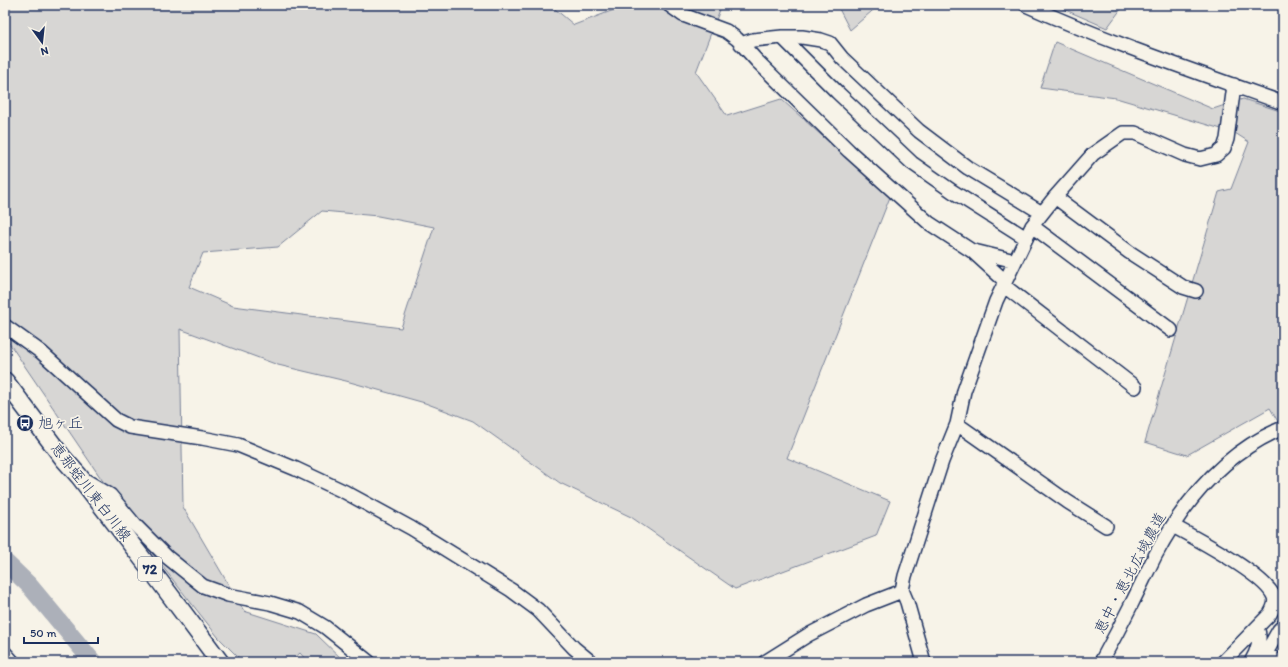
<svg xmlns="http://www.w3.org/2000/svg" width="1288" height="667" font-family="Itim,'Klee One',sans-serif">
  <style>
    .green { fill: #d7d6d4; stroke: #798299; fill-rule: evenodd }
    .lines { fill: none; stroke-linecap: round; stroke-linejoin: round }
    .river { stroke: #acb0b9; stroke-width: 18 }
    .minor-casing { stroke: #1b2f5e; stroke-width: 16 }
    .major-casing { stroke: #1b2f5e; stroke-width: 20 }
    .minor { stroke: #f7f3e8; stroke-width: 13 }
    .major { stroke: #f7f3e8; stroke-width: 17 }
    .labels { text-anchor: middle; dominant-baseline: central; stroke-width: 3.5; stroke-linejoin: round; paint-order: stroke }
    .shield { fill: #f7f3e8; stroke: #5d6a87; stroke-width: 1 }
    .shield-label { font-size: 14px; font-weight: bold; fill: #1b2f5e }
    .poi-label { font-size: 15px; fill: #1b2f5e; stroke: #f7f3e8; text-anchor: start }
    .street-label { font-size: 15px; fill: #1b2f5e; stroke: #f7f3e8 }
  </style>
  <rect width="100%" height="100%" fill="#f7f3e8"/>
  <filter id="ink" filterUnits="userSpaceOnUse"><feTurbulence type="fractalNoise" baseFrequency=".025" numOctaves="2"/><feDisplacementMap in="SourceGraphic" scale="8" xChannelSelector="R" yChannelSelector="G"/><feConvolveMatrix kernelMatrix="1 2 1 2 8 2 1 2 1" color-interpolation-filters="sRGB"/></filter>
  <g filter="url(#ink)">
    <path class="green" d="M5 5H501L555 9 574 25 627 5H732L721 7 696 72 727 116 781 99 890 197 787 458 890 501 876 536 735 589 631 517 560 483 473 421 425 403 346 381 278 365 180 329 183 507 244 611 316 634 345 662H308L300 653 290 662H243L218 637 151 552 5 337ZM322 211 378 216 434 227 401 328 233 306 189 287 203 253 278 247Z
      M837 5H879L850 30Z
      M1054 5H1124L1107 28Z
      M1055 42 1213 109 1243 99 1283 112V430L1270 408 1187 455 1145 442 1219 192 1231 189 1249 142 1235 133 1116 98 1040 88Z"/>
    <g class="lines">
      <path class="river" d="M5 562 29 585 93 662"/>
      <g class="minor-casing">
        <path id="minor" d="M669 5 683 15 726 31 737 39 757 61 849 151 929 223 972 251 1005 281
          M1026 5C1110 43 1197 72 1283 103
          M782 37H802L821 40 830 43 842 58 919 131 968 168 1042 213
          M741 44 753 40 782 37 837 92 912 163 952 191 1026 238
          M1055 197 1129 252 1183 287 1196 291
          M1032 226 1171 330
          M974 251 1015 261
          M1003 285 1135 387
          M5 326 41 352 116 420 130 427 202 438 238 445 296 469 345 492 411 528 511 590 538 610 574 648 591 662
          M957 424 1068 502 1106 526
          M85 480 110 495 135 525 167 557 203 586 228 595 270 603 300 612 325 627 369 662
          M1173 526C1195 538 1266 575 1274 597 1276 603 1273 609 1270 614L1223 662
          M1258 652 1266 653 1279 662
          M5 653 13 662
          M1266 653 1279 630 1283 626
          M765 662 808 635 866 605 902 591
          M924 662 907 602 902 590 905 576 942 461 957 424 964 391 996 301 1032 226 1055 197 1093 154 1123 133H1135L1185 155 1200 159 1216 155 1224 148 1227 139 1234 85
          M1101 662C1112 642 1122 623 1132 603 1140 587 1147 572 1155 556 1184 501 1225 452 1283 428
          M1251 662C1257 652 1262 638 1257 628"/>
      </g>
      <g class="major-casing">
        <path id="major" d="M5 381 63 458 79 476 161 583 220 662"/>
      </g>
      <use href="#minor" class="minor"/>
      <use href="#major" class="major"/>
    </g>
  </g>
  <defs>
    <g id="bus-disc" transform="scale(0.9)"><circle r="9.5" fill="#1b2f5e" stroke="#f7f3e8"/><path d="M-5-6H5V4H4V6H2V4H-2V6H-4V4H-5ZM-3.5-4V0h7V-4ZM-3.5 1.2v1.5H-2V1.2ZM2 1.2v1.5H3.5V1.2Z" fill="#fff"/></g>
  </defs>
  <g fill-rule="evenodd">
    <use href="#bus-disc" x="25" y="423"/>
  </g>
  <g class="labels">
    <rect class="shield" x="138" y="557" width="24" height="24" rx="3"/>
    <g class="shield-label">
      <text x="150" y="569">72</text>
    </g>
    <g class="poi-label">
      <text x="38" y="423">旭ヶ丘</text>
    </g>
    <g class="street-label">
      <text transform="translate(91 492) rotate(52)">恵那蛭川東白川線</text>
      <text transform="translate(1130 573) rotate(-62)">恵中・恵北広域農道</text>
    </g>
  </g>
  <rect width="1288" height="667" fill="none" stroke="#f7f3e8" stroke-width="20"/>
  <rect x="10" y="10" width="1268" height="647" fill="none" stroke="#1b2f5e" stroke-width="1.5" filter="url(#ink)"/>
  <g transform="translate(42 42) rotate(165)" stroke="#f7f3e8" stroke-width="3" paint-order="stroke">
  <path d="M0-3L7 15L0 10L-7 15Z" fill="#1b2f5e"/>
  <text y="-6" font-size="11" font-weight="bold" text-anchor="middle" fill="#1b2f5e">N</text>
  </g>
  <path d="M24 637v6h74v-6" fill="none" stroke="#1b2f5e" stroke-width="2"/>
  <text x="30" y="637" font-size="12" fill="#1b2f5e" stroke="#f7f3e8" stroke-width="3" paint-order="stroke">50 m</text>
</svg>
